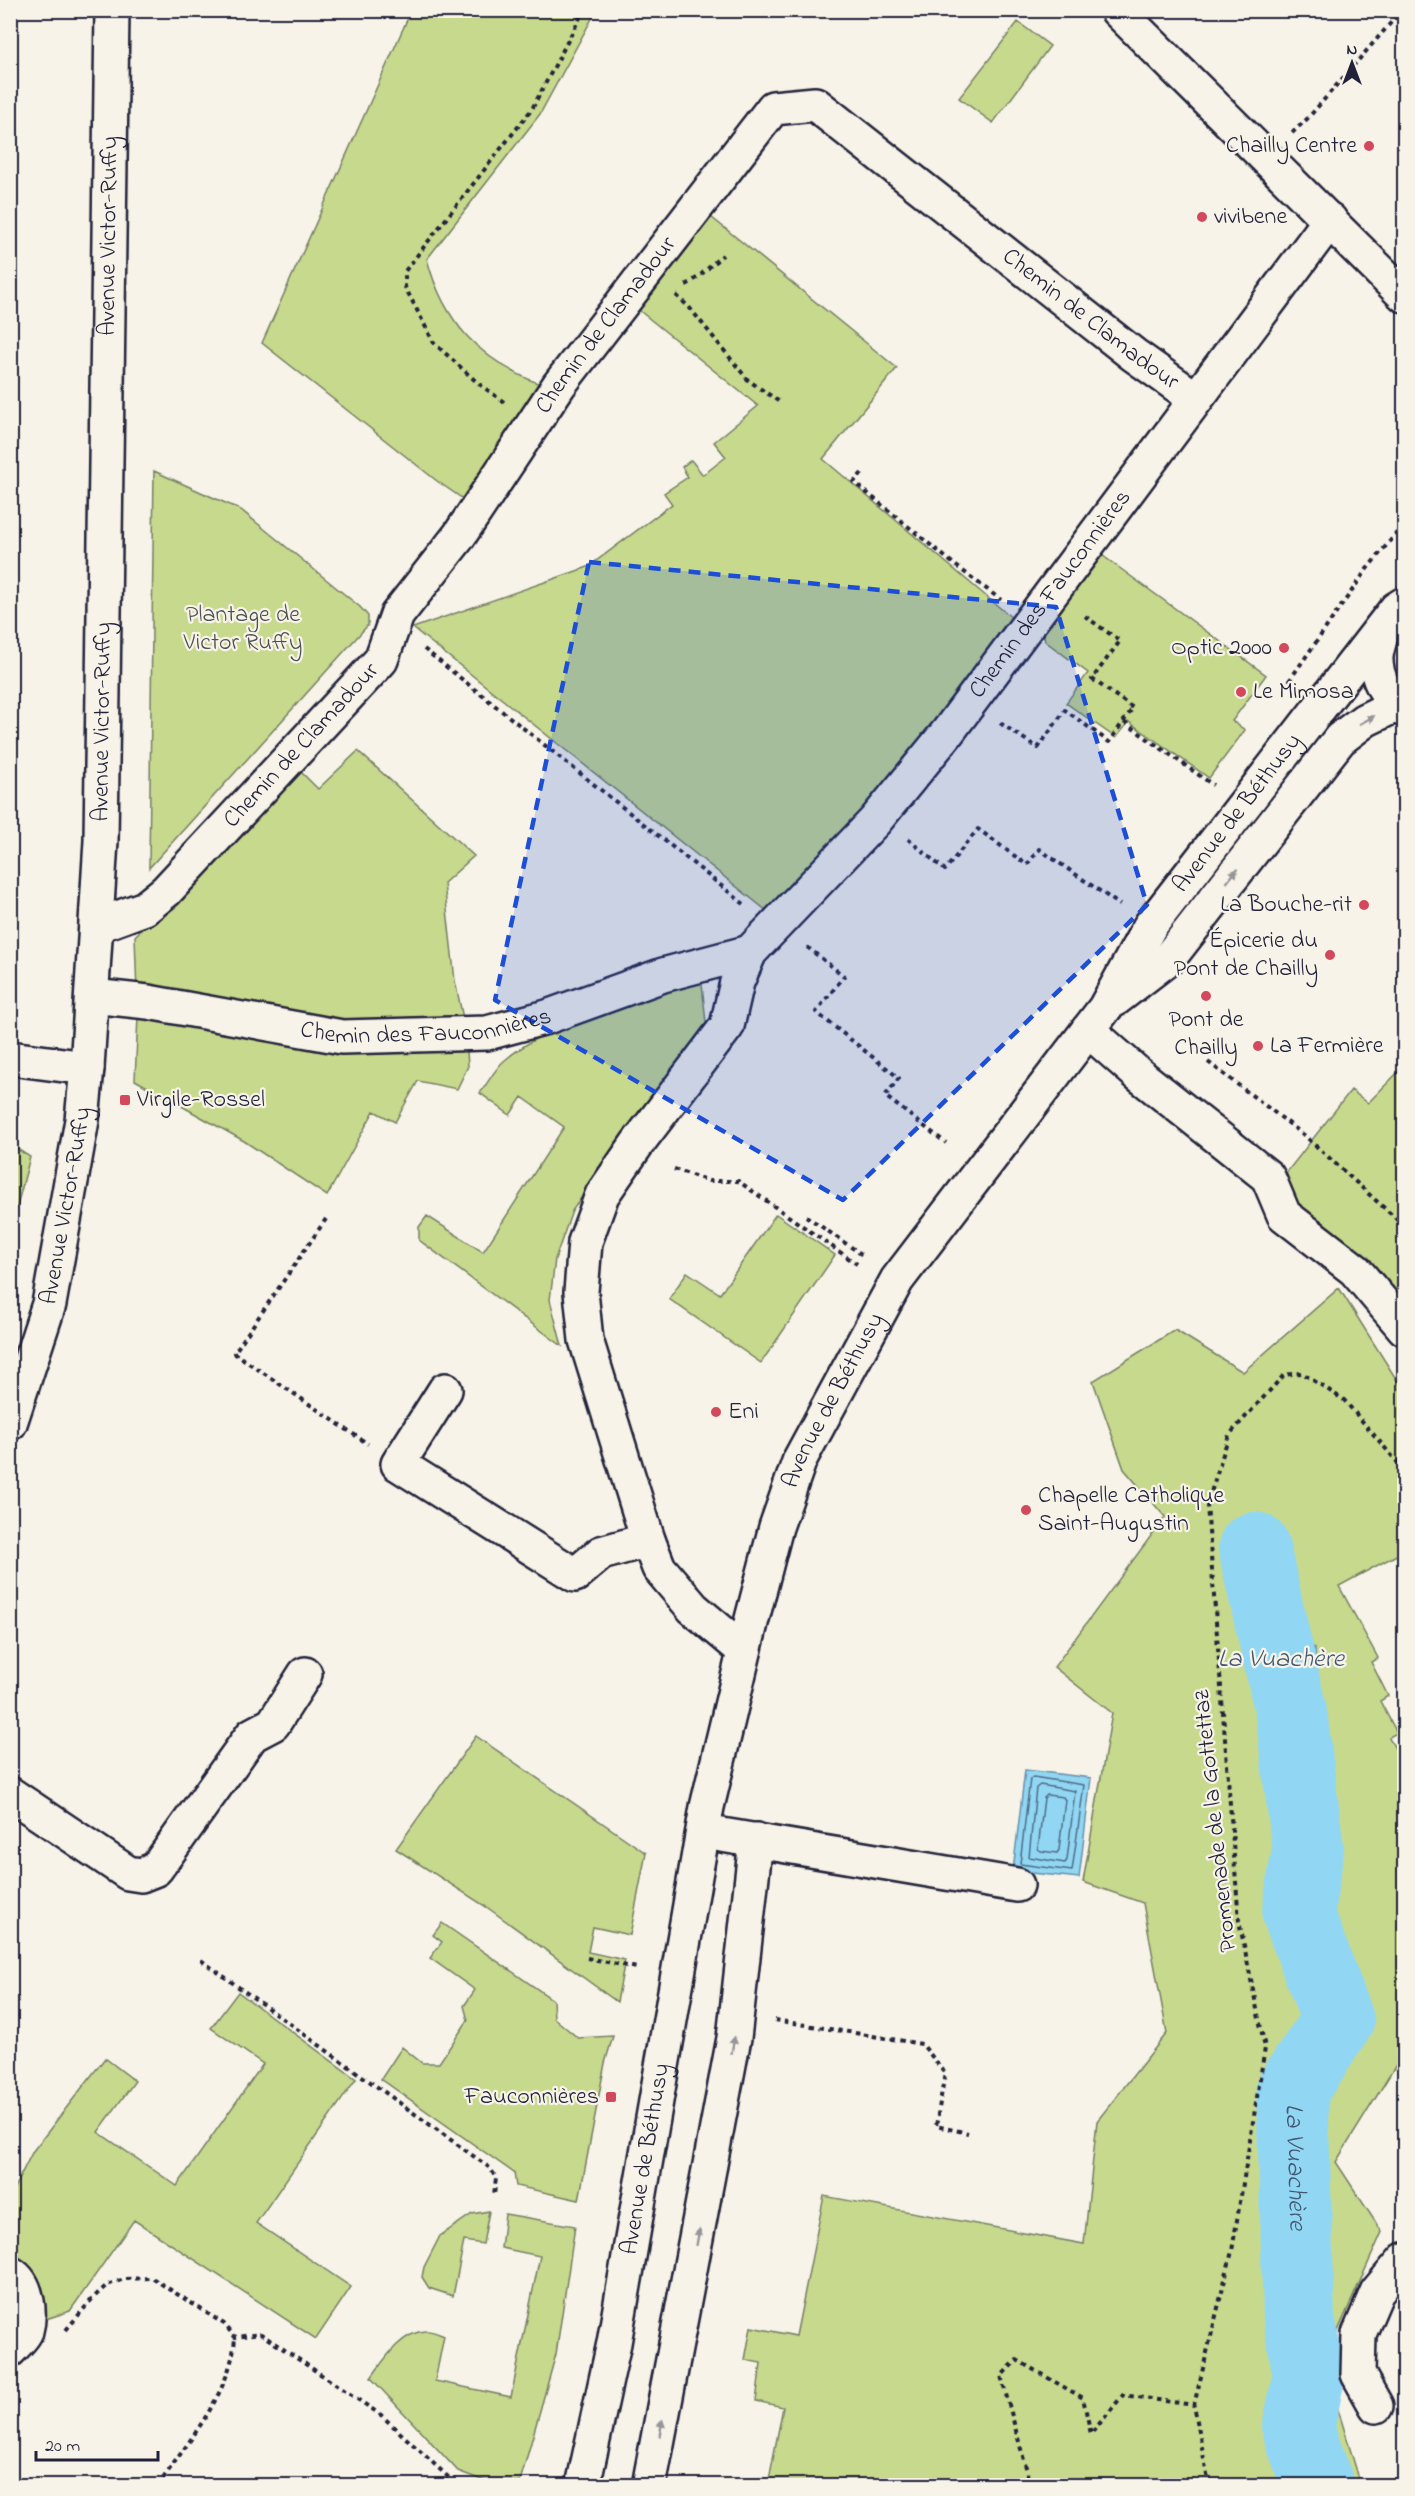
<svg xmlns="http://www.w3.org/2000/svg" width="1415" height="2496" font-family="'Indie Flower',sans-serif">
  <style>
    .green { fill: #c7d98d; stroke: #747e64; stroke-width: 1.5 }
    .water { fill: #91d7f3; stroke: #658fa9; stroke-width: 1.5 }
    .lines { fill: none; stroke-linecap: round; stroke-linejoin: round }
    .shore { stroke: #4e6a85; stroke-width: 1.5 }
    .river { stroke: #91d7f3; stroke-width: 72 }
    .minor-casing { stroke: #22223b; stroke-width: 38 }
    .path { stroke: #22223b; stroke-width: 4; stroke-dasharray: 4.5 4.5; stroke-linecap: butt }
    .minor { stroke: #f7f3e8; stroke-width: 33 }
    .oneway { fill: #97959a }
    .marked { fill: #1d4ed8; fill-opacity: 0.2; stroke: #1d4ed8; stroke-width: 4.5; stroke-dasharray: 12 8; stroke-linejoin: round }
    .poi-dot { fill: #d1495b; stroke: #f7f3e8; stroke-width: 2 }
    .labels { text-anchor: middle; dominant-baseline: central; stroke-width: 4.5; stroke-linejoin: round; paint-order: stroke }
    .poi-label { font-size: 24px; fill: #22223b; stroke: #f7f3e8; text-anchor: start }
    .street-label { font-size: 24px; fill: #22223b; stroke: #f7f3e8 }
    .park-label { font-size: 24px; fill: #4b5050; stroke: #f7f3e8 }
    .water-label { font-size: 26px; font-style: italic; fill: #435872; stroke: #f7f3e8 }
  </style>
  <rect width="100%" height="100%" fill="#f7f3e8"/>
  <filter id="ink" filterUnits="userSpaceOnUse"><feTurbulence type="fractalNoise" baseFrequency=".0167" numOctaves="2"/><feDisplacementMap in="SourceGraphic" scale="12" xChannelSelector="R" yChannelSelector="G"/><feConvolveMatrix kernelMatrix="1 2 1 2 8 2 1 2 1" color-interpolation-filters="sRGB"/></filter>
  <g filter="url(#ink)">
    <path class="green" d="M411 11H596L540 114 427 259C444 323 480 360 540 384L463 499 437 481 262 343Z
      M1018 22 1050 46 993 123 959 98Z
      M711 217 897 368 823 459 1018 623 904 773 767 911 413 628 588 567 672 504 664 493 688 477 682 467 691 460 703 475 726 457 714 442 758 406 636 308Z
      M154 471 241 510 360 607 368 616V625L149 868Z
      M1099 553 1266 675 1232 721 1245 730 1209 778 1129 722 1116 738 1066 703 1088 673 1045 641 1043 630Z
      M358 751 474 856 444 883 455 981 464 1023 320 1021 137 994 135 936 299 770 318 789Z
      M683 981 702 984 706 1023 638 1115 572 1211 555 1259 550 1300 562 1346 419 1240V1227L427 1216 483 1252 564 1127 522 1097 510 1115 480 1093C488 1083 495 1068 505 1060 550 1022 628 1001 683 981Z
      M138 1016 457 1047 467 1051 468 1066 457 1089 418 1081 395 1122 374 1111 327 1196 244 1141 135 1080Z
      M1404 1066V1302L1377 1270 1272 1191 1351 1090 1368 1103Z
      M11 1145 30 1157 11 1229Z
      M776 1214 835 1255 761 1363 669 1299 687 1272 720 1294Z
      M1339 1288 1400 1385 1404 1404V1551L1339 1586 1378 1658 1371 1662 1388 1696 1380 1701 1397 1733 1389 1737 1404 1766 1398 1772 1404 1785V2052L1336 2162 1382 2232 1337 2333V2406L1361 2485H768L783 2407 756 2401 761 2363 745 2360 751 2327 796 2336 824 2196 1084 2244 1097 2121 1167 2033 1143 1903 1083 1882 1112 1713 1054 1667 1165 1517 1124 1469 1093 1381 1175 1330 1243 1372Z
      M476 1736 646 1853 630 1935 593 1927 588 1952 625 1960 617 2002 488 1908 396 1849Z
      M442 1923 553 2000 554 2018 578 2038 613 2036 605 2063 579 2200 516 2186 514 2173 381 2079 402 2047 422 2063H439L468 2020 464 2006 475 1990 430 1958 442 1942 433 1935Z
      M238 1992 356 2079 256 2223 351 2287 316 2339 134 2220 70 2311 43 2320 11 2259 13 2253 10 2251V2196L33 2151 105 2058 135 2081 98 2132 177 2186 263 2064 211 2028Z
      M489 2211 483 2244 464 2241 453 2296 429 2288 422 2277 424 2267 440 2236 472 2214Z
      M505 2214 575 2226 556 2354 519 2485H495L458 2471 371 2378C384 2360 400 2333 425 2331 431 2330 439 2334 444 2336L435 2381 511 2397 540 2256 501 2248Z"/>
    <path class="water" d="M1267 1604 1294 1620 1315 1650 1317 1686 1310 1702 1291 1712 1275 1702 1249 1674 1244 1613Z
      M1025 1770 1091 1778 1079 1878 1013 1871Z"/>
    <g class="lines">
      <path class="shore" d="M1267 1611 1290 1624 1309 1652 1311 1686 1305 1698 1292 1704 1279 1697 1255 1671 1250 1618Z
        M1267 1619C1272 1622 1279 1625 1283 1629 1299 1642 1316 1684 1293 1696L1283 1691 1262 1668 1258 1624Z
        M1269 1633C1290 1636 1293 1664 1294 1681L1292 1684H1289L1271 1664Z
        M1033 1777 1084 1785 1072 1871 1020 1864 1030 1779Z
        M1040 1785 1075 1791 1067 1860 1065 1863 1029 1857 1036 1788Z
        M1047 1795 1063 1797 1065 1800 1059 1850 1057 1853 1041 1851 1038 1849 1044 1798Z"/>
      <path class="river" id="s1" d="M1254 1548 1291 1712 1308 1849 1298 1913 1338 2020 1292 2090 1299 2318 1309 2376 1298 2429 1318 2486"/>
      <g class="minor-casing">
        <g id="minor">
          <path d="M1117 10 1404 295"/>
          <path d="M1383 628C1381 637 1377 647 1376 657 1375 677 1388 700 1404 710"/>
          <path id="s2" d="M96 926 145 908 166 891 381 660 397 615 459 536 559 385 773 108 815 104 1134 355 1196 399"/>
          <path id="s3" d="M92 996 148 1002 342 1037 487 1033 547 1017 663 975 750 952"/>
          <path d="M1113 1001 1169 958 1340 739 1365 720 1396 705"/>
          <path d="M1088 1030 1138 1074 1268 1177 1284 1215 1355 1270 1404 1328"/>
          <path d="M10 1058 87 1068"/>
          <path d="M445 1390 398 1464 575 1575 601 1553 648 1540"/>
          <path id="s4" d="M10 1423 49 1304 82 1120 87 1068 101 841 112 10"/>
          <path id="s5" d="M744 1651 693 1608 659 1568 648 1540 586 1340 581 1292 585 1242 602 1195 637 1144 727 1026 737 982 750 952 875 821 947 733 1330 220"/>
          <path d="M10 1794 128 1873 141 1875 156 1869 252 1735 273 1724 305 1674"/>
          <path d="M704 1832 1017 1885"/>
          <path d="M10 2273C28 2283 31 2313 26 2331 24 2337 15 2344 10 2350"/>
          <path d="M1376 2406 1358 2374 1359 2334 1377 2292 1404 2260"/>
          <path id="s6" d="M583 2486 614 2343 707 1807 752 1619 776 1527 800 1459 897 1280 1105 1008 1150 926 1396 609 1404 604"/>
          <path d="M649 2486 734 2038 756 1840"/>
        </g>
      </g>
      <path class="path" d="M1292 133 1308 118 1402 10
        M686 285C701 277 710 265 723 255
        M676 295 689 307 748 380 781 403
        M504 402 479 384 434 343 405 287V271L532 109 584 10
        M862 473 854 482 955 565 1001 600
        M424 649 744 904
        M1289 681 1367 569 1404 524
        M1124 722 1213 785
        M1000 723 1038 748 1065 710 1109 742 1133 708 1092 679 1120 641 1082 614
        M908 839 945 870 978 829 1027 865 1039 849 1120 905
        M807 947 844 976 816 1012 899 1078 885 1096 946 1143
        M1208 1062 1304 1135 1404 1226
        M674 1169 709 1181H738L857 1264
        M806 1216 864 1256
        M326 1219 234 1353 368 1444
        M587 1958 637 1968
        M201 1960 490 2168 496 2178 494 2195
        M775 2020 922 2044 945 2073 936 2126 968 2133
        M66 2330 93 2298 107 2285 124 2279 152 2278 224 2324 235 2337 261 2334 381 2415 458 2486
        M158 2486C188 2441 232 2392 235 2337
        M1028 2486 1027 2471 1001 2376 1017 2360 1083 2398 1091 2434 1123 2395 1194 2405
        M1209 2486 1194 2405 1232 2251 1265 2048 1239 1921 1207 1505 1229 1435 1284 1375 1302 1373 1344 1400 1404 1470"/>
      <use href="#minor" class="minor"/>
    </g>
    <defs><path id="oneway-solid" d="M-6-.8H1V-3.2L6.5 0L1 3.2V.8H-6Z" transform="scale(1.5)"/></defs>
    <g class="oneway">
      <use href="#oneway-solid" transform="translate(1367 720) rotate(-29)"/>
      <use href="#oneway-solid" transform="translate(1232 876) rotate(-52)"/>
      <use href="#oneway-solid" transform="translate(733 2045) rotate(-80)"/>
      <use href="#oneway-solid" transform="translate(698 2237) rotate(-80)"/>
      <use href="#oneway-solid" transform="translate(661 2428) rotate(-79)"/>
    </g>
  </g>
  <path class="marked" d="M589 562 1056 607 1147 905 843 1200 495 1000Z"/>
  <g class="poi-dot">
    <circle cx="1369" cy="146" r="6"/>
    <circle cx="1202" cy="217" r="6"/>
    <circle cx="1284" cy="648" r="6"/>
    <circle cx="1241" cy="692" r="6"/>
    <circle cx="1364" cy="905" r="6"/>
    <circle cx="1330" cy="955" r="6"/>
    <circle cx="1206" cy="996" r="6"/>
    <circle cx="1258" cy="1046" r="6"/>
    <rect x="119" y="1094" width="12" height="12" rx="3"/>
    <circle cx="716" cy="1412" r="6"/>
    <circle cx="1026" cy="1510" r="6"/>
    <rect x="605" y="2091" width="12" height="12" rx="3"/>
  </g>
  <g class="labels">
    <g class="poi-label">
      <text x="1357" y="146" text-anchor="end">Chailly Centre</text>
      <text x="1214" y="217">vivibene</text>
      <text x="1272" y="648" text-anchor="end">Optic 2000</text>
      <text x="1253" y="692">Le Mimosa</text>
      <text x="1352" y="905" text-anchor="end">La Bouche-rit</text>
      <text x="1318" y="941" text-anchor="end">Épicerie du<tspan x="1318" dy="28">Pont de Chailly</tspan></text>
      <text x="1206" y="1020" text-anchor="middle">Pont de<tspan x="1206" dy="28">Chailly</tspan></text>
      <text x="1270" y="1046">La Fermière</text>
      <text x="137" y="1100">Virgile-Rossel</text>
      <text x="728" y="1412">Eni</text>
      <text x="1038" y="1496">Chapelle Catholique<tspan x="1038" dy="28">Saint-Augustin</tspan></text>
      <text x="599" y="2097" text-anchor="end">Fauconnières</text>
    </g>
    <g class="street-label">
      <text stroke="none"><textPath href="#s4" startOffset="1197">Avenue Victor-Ruffy</textPath></text>
      <text stroke="none"><textPath href="#s2" startOffset="1466">Chemin de Clamadour</textPath></text>
      <text stroke="none"><textPath href="#s2" startOffset="800">Chemin de Clamadour</textPath></text>
      <text stroke="none"><textPath href="#s5" startOffset="1263">Chemin des Fauconnières</textPath></text>
      <text stroke="none"><textPath href="#s4" startOffset="711">Avenue Victor-Ruffy</textPath></text>
      <text stroke="none"><textPath href="#s2" startOffset="278">Chemin de Clamadour</textPath></text>
      <text stroke="none"><textPath href="#s6" startOffset="1833">Avenue de Béthusy</textPath></text>
      <text stroke="none"><textPath href="#s3" startOffset="338">Chemin des Fauconnières</textPath></text>
      <text stroke="none"><textPath href="#s4" startOffset="225">Avenue Victor-Ruffy</textPath></text>
      <text stroke="none"><textPath href="#s6" startOffset="1118">Avenue de Béthusy</textPath></text>
      <text transform="translate(1216 1821) rotate(-96)">Promenade de la Gottettaz</text>
      <text stroke="none"><textPath href="#s6" startOffset="333">Avenue de Béthusy</textPath></text>
    </g>
    <g class="park-label">
      <text x="243" y="615">Plantage de<tspan x="243" dy="28">Victor Ruffy</tspan></text>
    </g>
    <g class="water-label">
      <text x="1281" y="1660">La Vuachère</text>
      <text stroke="none"><textPath href="#s1" startOffset="646">La Vuachère</textPath></text>
    </g>
  </g>
  <rect width="1415" height="2496" fill="none" stroke="#f7f3e8" stroke-width="36"/>
  <rect x="18" y="18" width="1379" height="2460" fill="none" stroke="#22223b" stroke-width="2" filter="url(#ink)"/>
  <g transform="translate(1352 63)" stroke="#f7f3e8" stroke-width="4.5" paint-order="stroke">
  <path d="M0-4.5L10 22L0 15L-10 22Z" fill="#22223b"/>
  <text y="-9" font-size="16" font-weight="bold" text-anchor="middle" fill="#22223b">N</text>
  </g>
  <path d="M36 2451v9h122v-9" fill="none" stroke="#22223b" stroke-width="3"/>
  <text x="45" y="2451" font-size="18" fill="#22223b" stroke="#f7f3e8" stroke-width="4.5" paint-order="stroke">20 m</text>
</svg>
